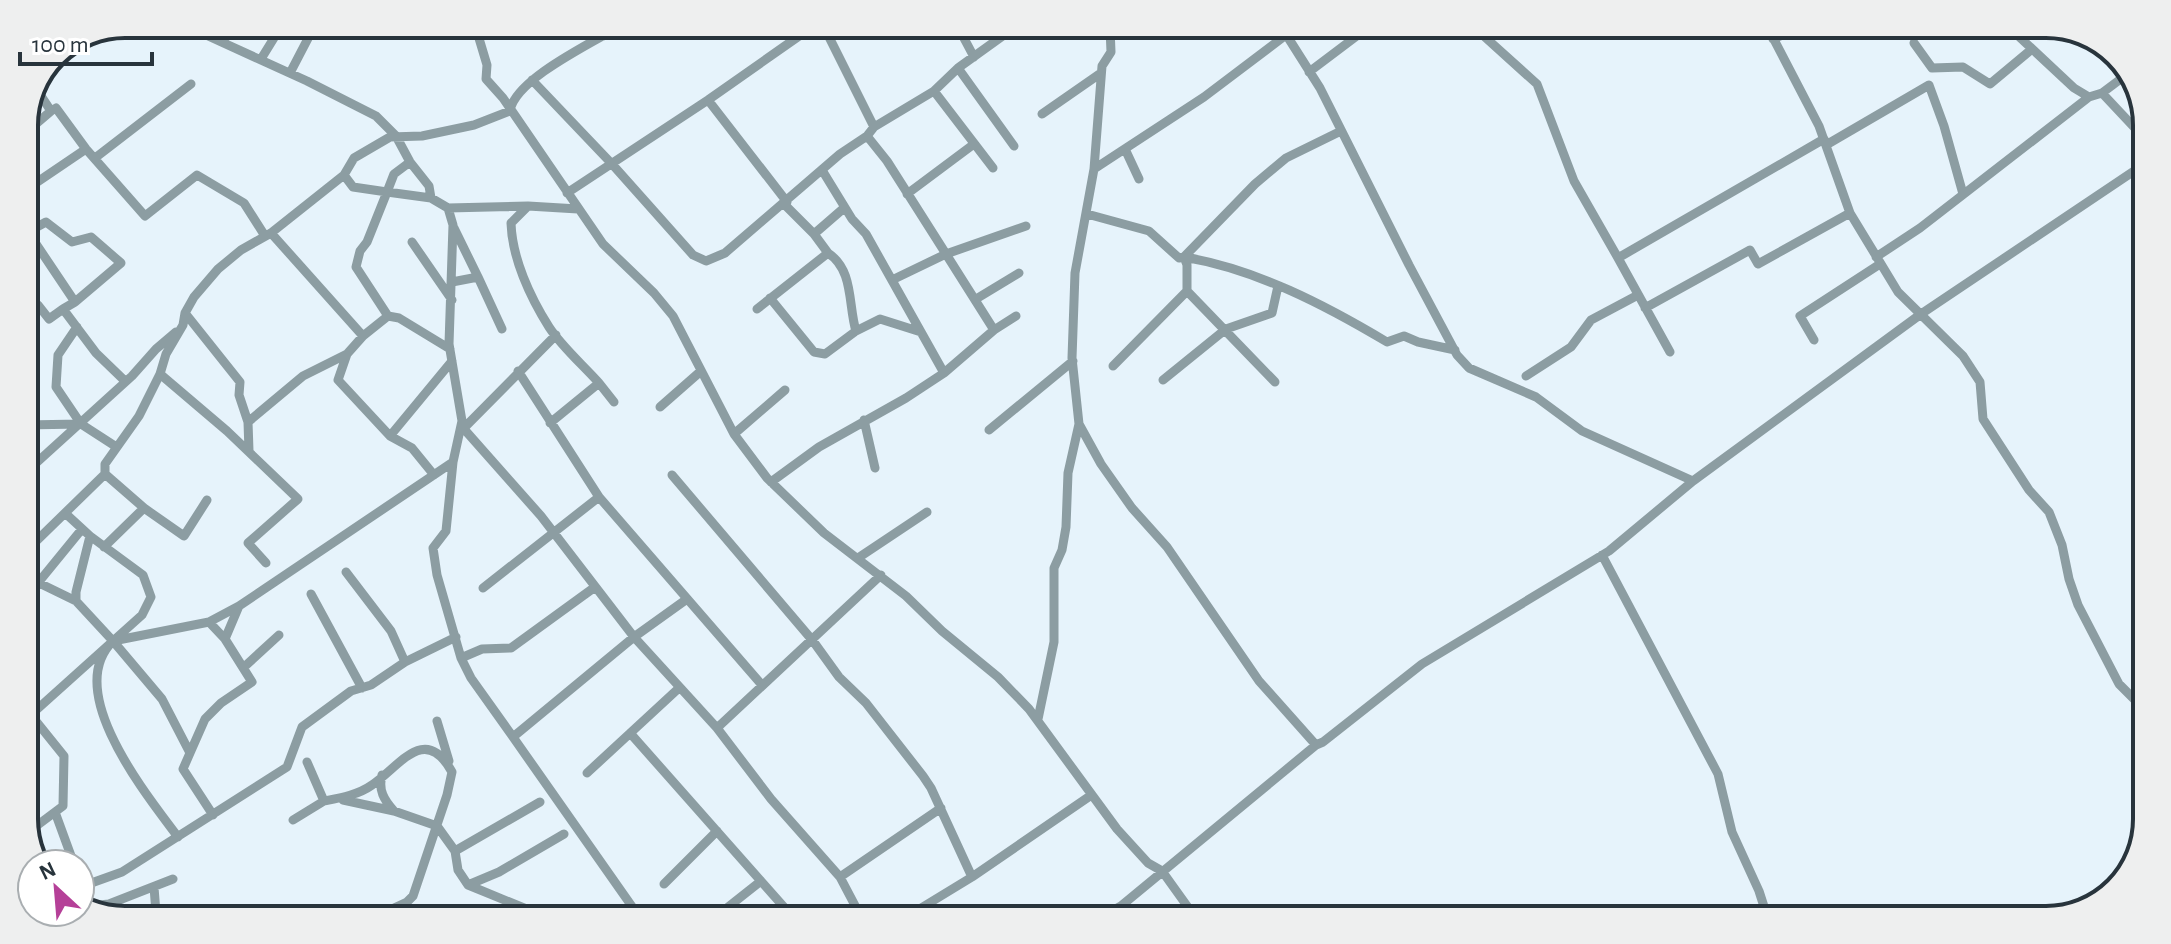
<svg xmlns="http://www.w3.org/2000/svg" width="2171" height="944" font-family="'Alegreya Sans',sans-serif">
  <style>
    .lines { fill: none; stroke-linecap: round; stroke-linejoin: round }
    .minor { stroke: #8c9da2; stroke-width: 9 }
    .rim { fill: none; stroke: #28343c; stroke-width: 4 }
  </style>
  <rect width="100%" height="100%" fill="#e6f3fb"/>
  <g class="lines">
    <path class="minor" d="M182 24 307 81 376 116 396 136 410 162 429 186 431 198
      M475 25 487 65 486 79 503 98 603 244 654 293 673 316 734 434 767 478 824 533 906 596 942 631 998 677 1029 709 1117 829 1148 863 1162 871 1195 917
      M593 26 603 36
      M824 27 874 127
      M958 27 974 57
      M1282 28 1320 88 1409 265 1457 355 1469 368 1536 397 1582 431 1693 481
      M1476 29 1537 84 1574 181 1618 258 1824 139
      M1769 30 1819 126 1850 213 1898 292 1963 356 1980 382 1983 419 2029 490 2049 512 2062 545 2069 579 2078 605 2119 684 2141 706
      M2013 31 2074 88 2089 97
      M1773 39 1794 30
      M222 42 235 24
      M1914 43 1932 68 1963 67 1990 84 2032 49
      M261 59 282 25
      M958 68 1014 146
      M1309 72 1366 29
      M290 73 315 25
      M532 80 612 164 693 255 706 261 725 253 840 154 867 136 874 127 934 91 958 68 1015 27
      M934 91 993 168
      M2102 93 2147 141
      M708 100 787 202
      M51 111 56 108 86 149 145 216 197 175 244 203 265 236
      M1042 114 1101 73
      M1341 131 1286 158 1255 184 1184 257C1256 269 1325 305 1387 342L1404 336 1418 342 1455 350
      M24 134 51 111 37 90
      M867 136 887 161 946 254 892 280
      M1826 145 1929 85 1944 126 1963 194
      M1125 149 1139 179
      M95 158 191 84
      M1094 169 1204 97 1286 35
      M822 170 852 219 866 234 921 332
      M344 175 353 187 387 192 394 174 410 162
      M24 191 86 149
      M567 193 708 100 812 27
      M907 194 974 144
      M528 206 511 223C512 258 530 297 549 327 562 347 583 365 599 383L550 423
      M448 208 453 225 449 344 462 421 453 462 446 531 433 548 437 575 461 658 471 678 513 737 634 637 717 728 881 575
      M1087 214 1149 231 1179 258 1184 257 1187 265V291L1113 366
      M24 226 75 302 63 309 96 353 125 381
      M271 233 363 336 388 316 356 267 360 251 367 242 387 192 431 198 448 208 528 206 578 209
      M24 234 46 222 72 242 91 237 121 263 75 302
      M814 234 844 208
      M412 242 452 300
      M1876 257 1920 228 2089 97 2102 93 2130 72
      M1618 258 1670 352
      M478 277 502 329
      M452 282 478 277 454 228
      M1187 291 1275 382
      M770 298 814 352 825 354 856 331C848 305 854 270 828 253
      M976 299 1019 273
      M24 304 38 305 49 319 63 309
      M1645 308 1750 250 1758 264 1850 213
      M757 309 828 253 814 234 784 204
      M185 313 240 382 239 395 248 422 249 451
      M388 316 399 318 450 349
      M77 327 58 355 56 387 81 424
      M994 330 946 254 1026 226
      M856 331 880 319 921 332 944 373
      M363 336 347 354 338 380 390 436 412 448 434 475
      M1814 340 1800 316 1880 264
      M160 374 227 431 298 499 248 543 266 563
      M1526 376 1571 347 1591 320 1638 295
      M1163 380 1226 329 1272 313 1278 286
      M599 383 614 402
      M660 407 701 371
      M864 420 875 468
      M248 422 303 376 347 354
      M1079 424 1101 464 1132 508 1167 547 1259 681 1316 745
      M24 425 81 424 115 446
      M464 429 541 516 634 637 687 599
      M989 430 1073 361
      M460 432 556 335
      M734 434 785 390
      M390 436 452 361
      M24 474 132 376 156 349 176 332
      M672 475 813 641 839 677 866 703 923 776 931 788 972 877
      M771 482 819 447 906 398 944 373 994 330 1016 316
      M599 497 762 685
      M144 508 184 536 207 500
      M104 547 144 508 105 474
      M24 553 65 513
      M1602 555 1718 774 1732 832 1759 891 1768 919
      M858 558 927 512
      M24 569 37 582 76 601
      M346 572 391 631 405 662
      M483 588 599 497 518 371
      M311 594 362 688
      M24 600 82 529
      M209 622 225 639
      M113 641 162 699 190 753 183 769 213 815
      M113 641 209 622 239 606
      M461 658 482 649 511 648 595 587
      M243 668 279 635
      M31 715 64 756 63 806 55 812 74 864
      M1038 719 1054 642V568L1062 550 1066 527 1068 473 1079 424 1072 358 1075 273 1094 169 1102 66 1111 52 1110 28
      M24 721 142 615 151 597 143 575 90 536
      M437 721 449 761
      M717 728 771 799 840 877 860 915
      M630 733 791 915
      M513 737 638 915
      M190 753 205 719 221 703 252 682 225 639 239 606 453 462
      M307 762 324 801C340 798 358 795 372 785 400 766 425 723 452 772L447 795 413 896 407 902 381 914
      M587 773 679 688
      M382 775C378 790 384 800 394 811
      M343 800 394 811 437 826 455 851 458 870 468 885 524 908 532 914
      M293 820 324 801
      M27 833 55 812
      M178 837C146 794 62 691 113 641L76 601V592L90 536 65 513 105 474V464L139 416 160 374 166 354 183 325 185 313 194 297 218 269 241 250 271 233 344 175 354 158 390 137 422 136 474 125 510 111C515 79 592 43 620 26
      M455 851 540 802
      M840 877 941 808
      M80 882 83 886 122 872 287 767 302 727 351 691 371 685 405 662 456 637
      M664 884 717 831
      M468 885 499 872 564 834
      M154 887 156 913
      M109 904 173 879
      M80 907 109 904 116 913
      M718 915 761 881
      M908 916 972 877 1090 796
      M1103 916 1121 906 1316 745 1323 742 1422 664 1609 551 1693 481 1921 314 2146 163"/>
  </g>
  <path d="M0 0H2171V944H0ZM125 38H2046A87 87 0 0 1 2133 125V819A87 87 0 0 1 2046 906H125A87 87 0 0 1 38 819V125A87 87 0 0 1 125 38Z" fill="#eeefef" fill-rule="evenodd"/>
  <path class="rim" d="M125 38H2046A87 87 0 0 1 2133 125V819A87 87 0 0 1 2046 906H125A87 87 0 0 1 38 819V125A87 87 0 0 1 125 38Z"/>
  <g transform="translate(56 888) rotate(334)"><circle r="38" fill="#ffffff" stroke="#a9aeb1" stroke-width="2"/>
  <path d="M0-6L14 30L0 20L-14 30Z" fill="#b54098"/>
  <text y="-12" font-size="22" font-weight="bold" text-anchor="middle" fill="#28343c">N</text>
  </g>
  <path d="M20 52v12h132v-12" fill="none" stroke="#28343c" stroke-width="4"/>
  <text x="32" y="52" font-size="24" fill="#28343c" stroke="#ffffff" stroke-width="6" paint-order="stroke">100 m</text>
</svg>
